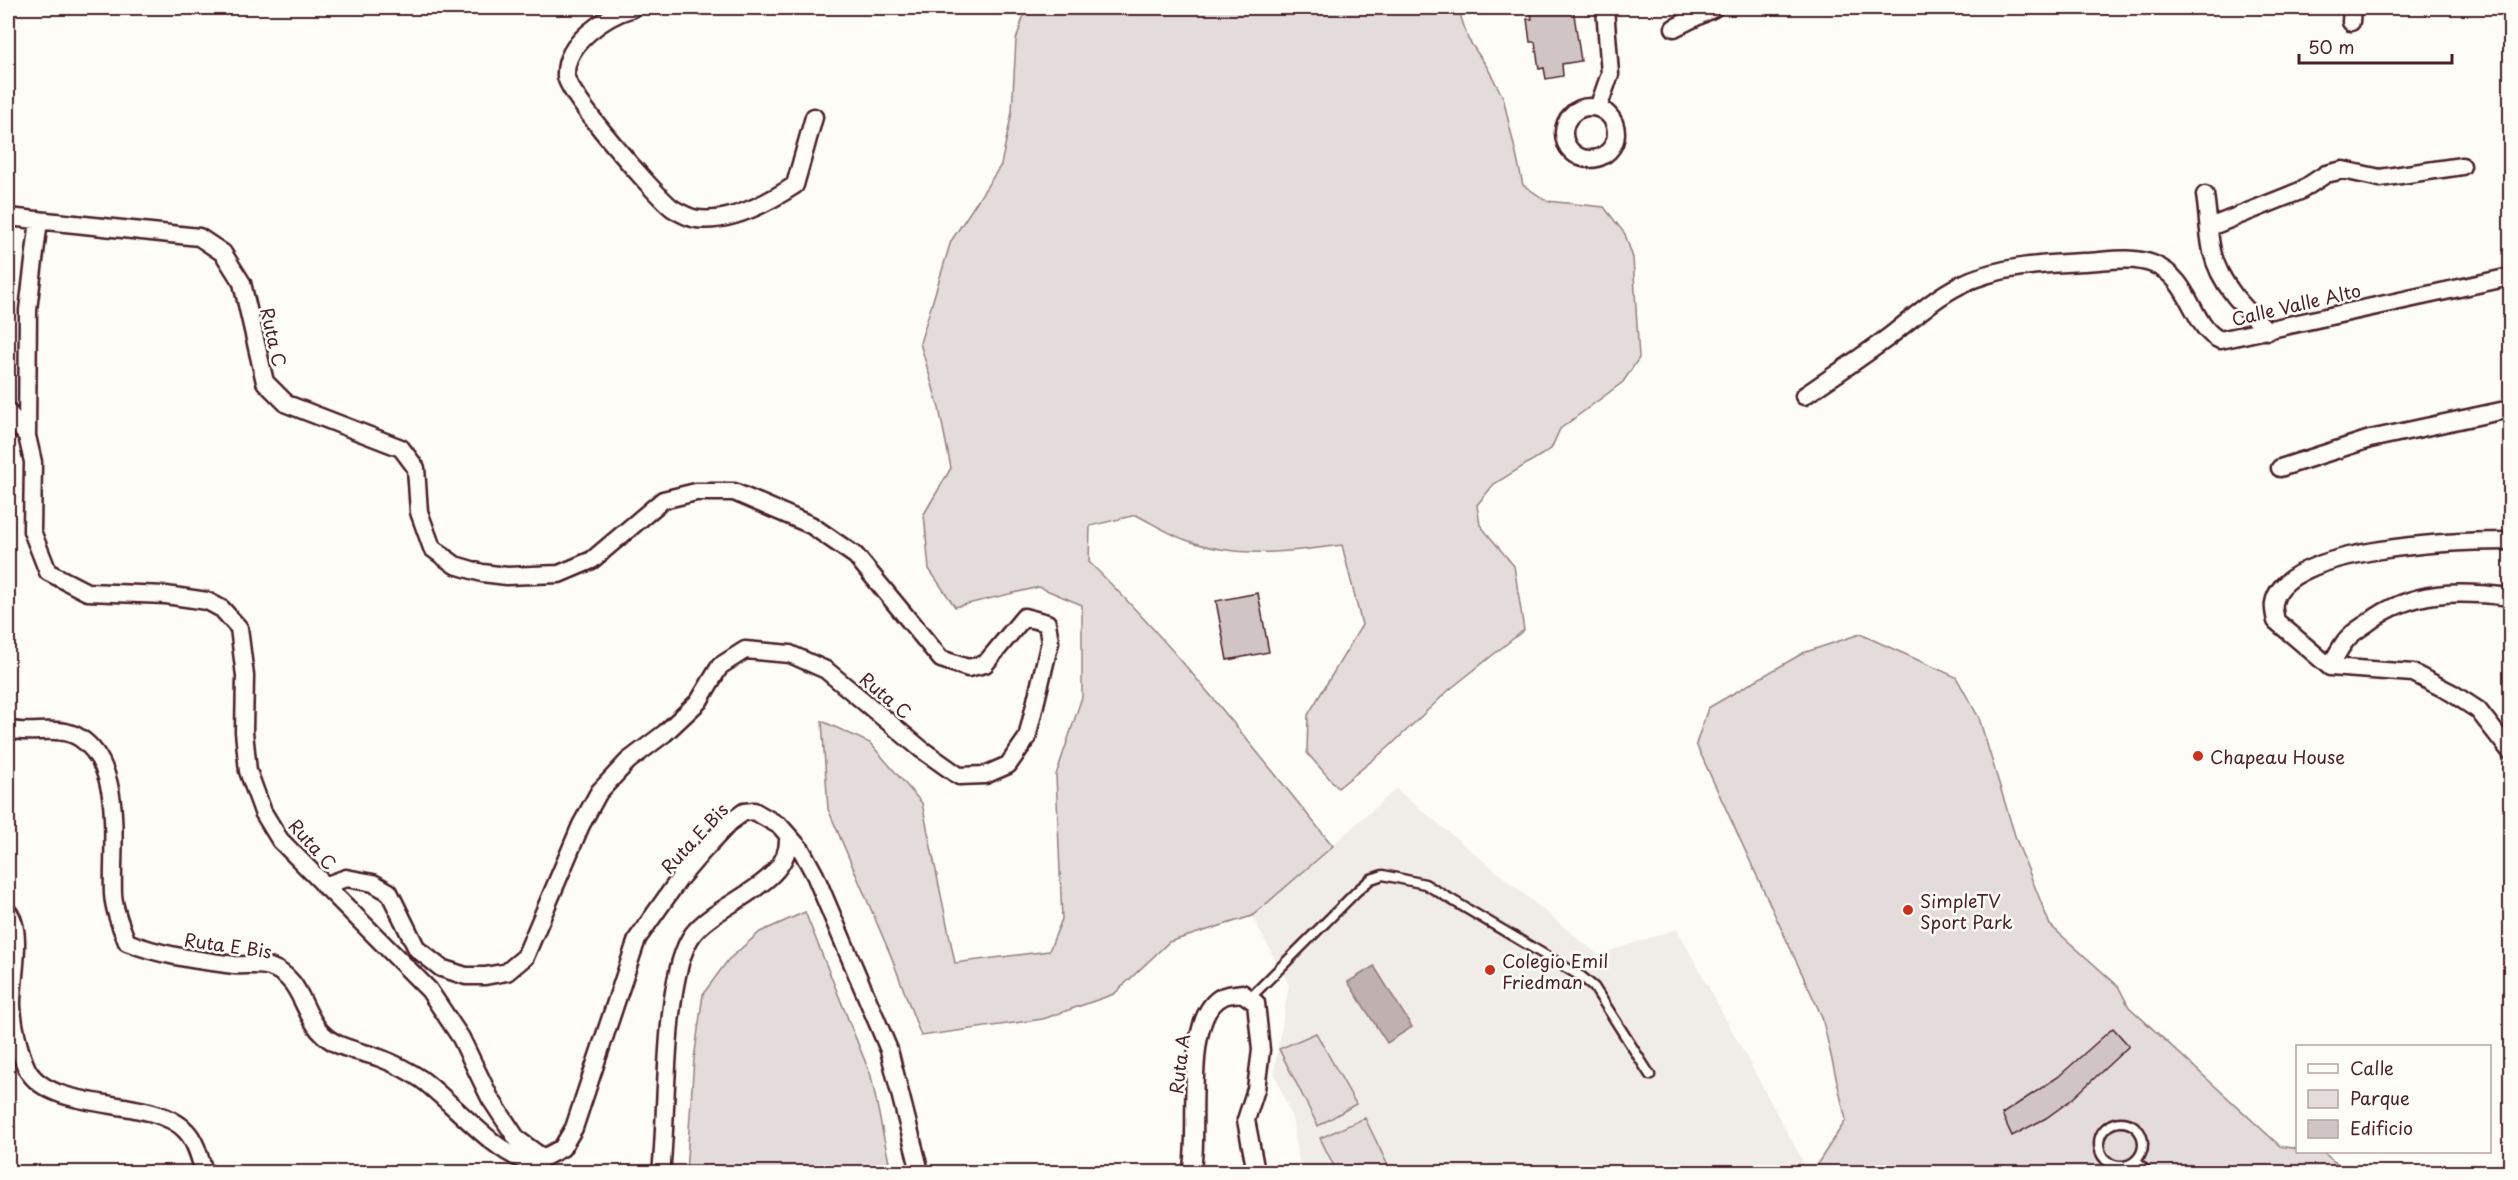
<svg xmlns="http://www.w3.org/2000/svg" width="2518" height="1180" font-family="'Playpen Sans',sans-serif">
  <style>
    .built { fill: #f0ece8 }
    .green { fill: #e3dcda; stroke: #967e82; stroke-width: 1.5 }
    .water { fill: #c0b1b1; stroke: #91777b; stroke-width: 1.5 }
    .building { fill: #d0c5c4; stroke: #4a1f2b; stroke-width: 1.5 }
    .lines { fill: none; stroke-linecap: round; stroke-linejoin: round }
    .service-casing { stroke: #4a1f2b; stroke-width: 13 }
    .minor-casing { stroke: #4a1f2b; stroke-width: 21 }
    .service { stroke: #fdfcf7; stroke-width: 8 }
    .minor { stroke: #fdfcf7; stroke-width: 16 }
    .poi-dot { fill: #c8321e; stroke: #fdfcf7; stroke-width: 2 }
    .labels { text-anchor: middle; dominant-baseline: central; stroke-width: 5; stroke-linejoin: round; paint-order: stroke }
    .street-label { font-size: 18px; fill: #4a1f2b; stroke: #fdfcf7 }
    .poi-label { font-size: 18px; fill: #4a1f2b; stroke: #fdfcf7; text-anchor: start }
  </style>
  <rect width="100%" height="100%" fill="#fdfcf7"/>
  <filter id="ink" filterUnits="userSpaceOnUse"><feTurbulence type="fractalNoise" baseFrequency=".0167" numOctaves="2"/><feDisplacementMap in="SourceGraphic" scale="12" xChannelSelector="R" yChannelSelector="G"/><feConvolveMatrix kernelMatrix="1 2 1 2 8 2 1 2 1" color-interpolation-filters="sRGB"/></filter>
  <g filter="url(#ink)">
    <path class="built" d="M1396 789 1598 955 1677 929 1808 1171 1301 1172 1292 1118 1274 1072 1289 985 1252 916Z"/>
    <path class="green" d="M1026 8H1458L1468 39 1487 67 1503 97 1523 185 1547 201 1604 207 1625 234 1633 258 1639 358 1623 382 1560 429 1551 449 1494 484 1477 505 1480 525 1514 566 1524 630 1449 690 1389 747 1338 788 1307 753 1308 715 1362 625 1342 545C1289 552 1238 559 1186 540 1169 534 1152 523 1136 515L1090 526 1089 562C1178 649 1254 749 1333 846L1252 916 1169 942 1114 994 1043 1019 921 1036 891 956 828 809 822 721 870 743 922 803 955 963 1049 951 1062 919 1056 775 1082 697V605L1039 587 955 607 929 569 924 514 951 468 939 408 920 343 951 241 1001 165 1012 112 1016 40Z
      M1860 634 1956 677 1979 718 2016 839 2050 925 2118 986 2129 1007 2280 1146 2297 1149 2298 1152 2324 1153 2346 1172H1812L1846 1120 1822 1017 1696 744 1708 708 1803 653Z
      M805 912 871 1076 891 1172H686L694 1059 703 994 728 960 760 932Z
      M1316 1033 1356 1104 1318 1126 1279 1049Z
      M1365 1118 1391 1172H1337L1320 1138Z"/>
    <path class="water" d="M1374 966 1412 1027 1387 1043 1348 982Z"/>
    <path class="building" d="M1530 8H1573L1581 61 1562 64 1563 76 1546 79 1544 68 1539 69 1535 42H1530L1527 19H1532Z
      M1258 593 1269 652 1227 660 1216 601Z
      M2113 1028 2129 1046 2071 1100 2046 1118 2012 1136 2002 1114 2058 1077Z"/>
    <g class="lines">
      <g class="service-casing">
        <path id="service" d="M1251 997 1357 891 1371 879 1383 875 1425 884 1582 977 1594 987 1650 1075
          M2099 1144a22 22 0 1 1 44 0a22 22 0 1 1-44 0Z
          M2136 1161 2147 1172"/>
      </g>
      <g class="minor-casing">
        <path id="minor" d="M633 8C606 16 564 43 566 76 567 94 654 194 672 208 678 212 690 218 697 219 730 223 769 202 795 185L814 117
          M2351 22 2352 8
          M1674 28 1714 8
          M1564 133a26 26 0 1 1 52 0a26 26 0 1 1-52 0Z
          M1598 108 1610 74 1605 8
          M2205 195C2208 213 2208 232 2212 251 2219 284 2245 309 2268 331
          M8 217 199 237 223 253 242 283 265 382 287 404 401 448 416 468 419 512 432 548 455 565 482 573 507 576 559 574 592 560 663 500 696 492H734L811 525 856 556 941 659 968 668 985 664 1024 617 1047 623 1050 642 1027 738 1008 765 985 775 959 776 921 749 826 670 790 654 745 650 720 666 699 701 665 733 628 761 599 792 581 825 525 957 507 972 485 976H466L441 968 417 949 389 892 373 883 346 878 324 886
          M39 220 28 310 27 436 33 462 32 531 48 572 87 592 166 595 207 601 222 609 239 628 245 676 244 732 248 771 263 812 280 840 429 990 461 1038 490 1098 517 1139 543 1158 562 1148 574 1128 637 939 680 878 704 850 730 822 744 812 754 811 780 826 802 851 815 875 889 1050 920 1172
          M2210 227 2300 191 2326 174 2343 170 2380 178 2462 166
          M1804 396C1833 376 1862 357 1890 336 1913 318 1934 298 1960 285 1997 266 2044 264 2085 262 2107 261 2131 256 2153 264 2192 279 2191 327 2220 340L2510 277
          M8 412 27 436
          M2280 468 2370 439 2510 409
          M2510 541C2465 541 2284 545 2274 603 2273 608 2275 616 2276 621L2330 667 2413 673 2452 693 2478 710 2510 751
          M2330 667C2335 658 2340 647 2347 639 2353 632 2362 627 2369 622 2412 589 2460 591 2510 597
          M8 729C30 736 59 724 80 738 125 768 111 846 113 894 114 910 121 927 127 942 162 956 197 960 234 965 245 966 259 963 270 967 301 978 301 1008 319 1030 335 1049 358 1050 380 1058 393 1063 409 1071 421 1079 449 1099 495 1153 525 1160 530 1161 537 1159 543 1158
          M8 912C24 930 11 982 12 1006 13 1025 19 1052 27 1069 52 1115 154 1095 186 1131 196 1141 200 1159 204 1172
          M661 1172C668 1116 662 976 693 934 717 902 792 885 788 836
          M1191 1172C1201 1135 1180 1014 1224 996 1229 994 1237 994 1242 993L1256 1003 1261 1050 1256 1089 1246 1120 1256 1172"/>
      </g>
      <use href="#service" class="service"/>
      <use href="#minor" class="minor"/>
    </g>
  </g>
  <g class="poi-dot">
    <circle cx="2198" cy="756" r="6"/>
    <circle cx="1908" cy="910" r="6"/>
    <circle cx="1490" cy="970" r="6"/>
  </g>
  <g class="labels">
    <g class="street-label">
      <text transform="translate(2296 304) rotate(-13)">Calle Valle Alto</text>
      <text transform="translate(274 337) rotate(77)">Ruta C</text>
      <text transform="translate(886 695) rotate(40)">Ruta C</text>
      <text transform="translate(694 838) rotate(-47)">Ruta E Bis</text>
      <text transform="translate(313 844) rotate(48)">Ruta C</text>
      <text transform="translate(228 945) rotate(8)">Ruta E Bis</text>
      <text transform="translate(1179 1064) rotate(-83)">Ruta A</text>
    </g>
    <g class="poi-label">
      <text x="2210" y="756">Chapeau House</text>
      <text x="1920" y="900">SimpleTV<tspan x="1920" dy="21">Sport Park</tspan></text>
      <text x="1502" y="960">Colegio Emil<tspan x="1502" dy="21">Friedman</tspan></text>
    </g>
  </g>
  <rect width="2518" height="1180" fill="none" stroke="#fdfcf7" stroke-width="30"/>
  <rect x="15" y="15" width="2488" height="1150" fill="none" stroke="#4a1f2b" stroke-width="2" filter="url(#ink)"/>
  <rect x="2296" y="1045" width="195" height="108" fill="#fdfcf7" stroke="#b5a4a5" stroke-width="1.5"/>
  <rect x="2308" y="1064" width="30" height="9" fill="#fdfcf7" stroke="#b5a4a5" stroke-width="1.5"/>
  <text x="2350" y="1075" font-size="18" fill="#4a1f2b">Calle</text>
  <rect x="2308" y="1090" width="30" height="18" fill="#e3dcda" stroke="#b5a4a5" stroke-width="1.5"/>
  <text x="2350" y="1105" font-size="18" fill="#4a1f2b">Parque</text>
  <rect x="2308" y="1120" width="30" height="18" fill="#d0c5c4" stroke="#b5a4a5" stroke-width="1.5"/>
  <text x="2350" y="1135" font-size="18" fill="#4a1f2b">Edificio</text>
  <path d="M2299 54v9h153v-9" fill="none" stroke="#4a1f2b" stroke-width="3"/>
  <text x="2308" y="54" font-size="18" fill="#4a1f2b" stroke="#fdfcf7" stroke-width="4.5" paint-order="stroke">50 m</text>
</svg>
